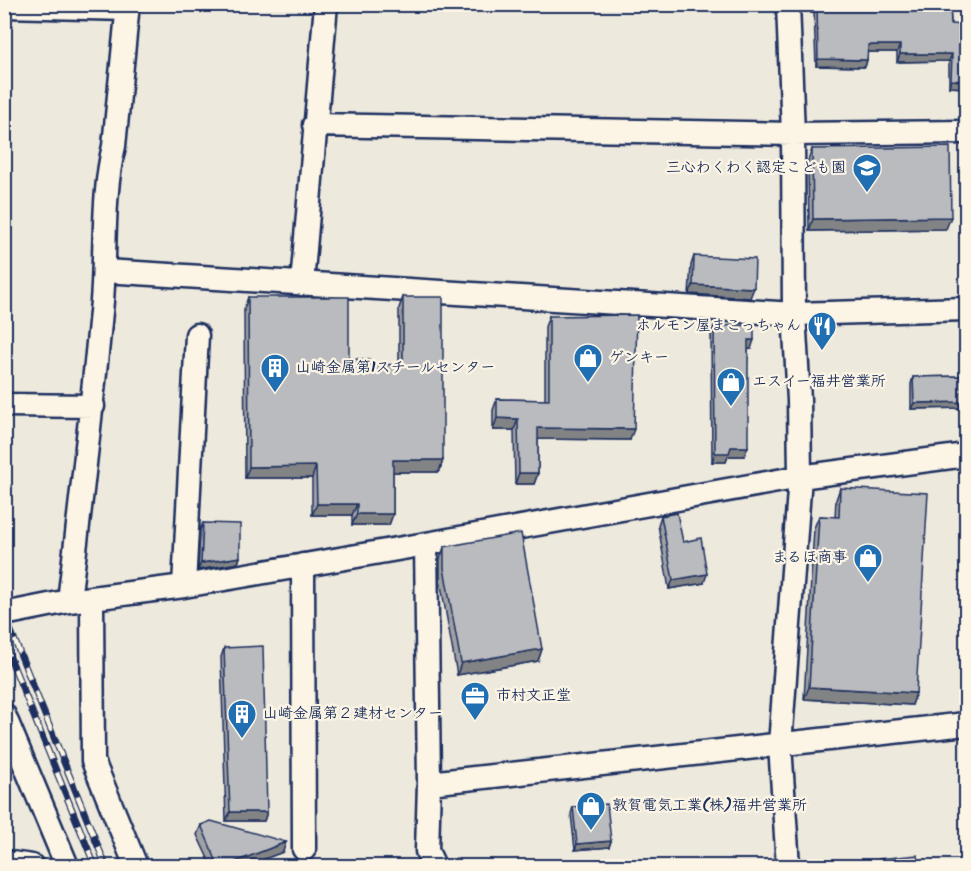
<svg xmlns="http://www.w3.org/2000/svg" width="971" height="871" font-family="Kalam,'Klee One',sans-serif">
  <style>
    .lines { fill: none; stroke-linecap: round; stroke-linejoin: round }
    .minor-casing { stroke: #1b2f5e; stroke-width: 27 }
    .minor { stroke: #fcf5e5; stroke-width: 22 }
    .rail-casing { stroke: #1b2f5e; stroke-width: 7 }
    .rail { stroke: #fcf5e5; stroke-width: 4.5; stroke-dasharray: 14; stroke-linecap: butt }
    .wall { fill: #a0a1a3; stroke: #1b2f5e; stroke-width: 1.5 }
    .shaded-wall { fill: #828385; stroke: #1b2f5e; stroke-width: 1.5 }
    .building { fill: #babbbe; stroke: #1b2f5e; stroke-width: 1.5 }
    .labels { text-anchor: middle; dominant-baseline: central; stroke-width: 4.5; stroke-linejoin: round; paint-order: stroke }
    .poi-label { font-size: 15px; font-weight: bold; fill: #1b2f5e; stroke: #fcf5e5; text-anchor: start }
  </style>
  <rect width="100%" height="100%" fill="#eee9dd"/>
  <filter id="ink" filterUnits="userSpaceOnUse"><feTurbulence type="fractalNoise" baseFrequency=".0167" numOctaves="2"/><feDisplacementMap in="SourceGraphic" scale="12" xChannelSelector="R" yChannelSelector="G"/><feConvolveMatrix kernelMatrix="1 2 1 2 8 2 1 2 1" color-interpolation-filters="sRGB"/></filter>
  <g filter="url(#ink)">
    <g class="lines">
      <g class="minor-casing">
        <path id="minor" d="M4 6 128 9
          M314 125 793 134 966 132
          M105 271 794 314 966 309
          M302 284 326 4
          M4 405 93 406
          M426 544 429 783 427 851 434 866
          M303 565 304 849
          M184 586 197 335
          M92 599 93 761 136 866
          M69 601C81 501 93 401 102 301 106 251 102 195 114 146L128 4
          M4 614 69 601 184 586 426 544 800 477 966 455
          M4 715 67 866
          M429 783 966 724
          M4 862 32 866
          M788 866 780 745 800 477 799 400 794 314 793 134 788 4"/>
      </g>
      <use href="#minor" class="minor"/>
      <g class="rail-casing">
        <path id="rail" d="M4 614 106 866
          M4 643 95 866"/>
      </g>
      <use href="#rail" class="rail"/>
    </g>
    <path class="wall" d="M810 4H950L951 24 966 88 949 87V61L897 62V52H867V60L865 67 816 66 814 13H811Z
      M812 149 946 229 809 231 808 161Z
      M694 256 750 298 689 294 691 265Z
      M248 297 349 359 369 364 399 365V308L403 297 443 460 439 472H393V514L389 525H352V515H312V478H245L244 309Z
      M549 316 630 440 538 439V473L534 484H515L514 430H493V410L497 399 545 400V327Z
      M714 326 751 349H748L744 456H728L726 462H712L711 335Z
      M966 376V408L911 409V384L913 377Z
      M840 488 916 693 912 705 804 699 814 528 819 516 835 517 836 500Z
      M661 516 704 583 669 589 658 525Z
      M203 523 240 557 238 563 198 570 200 530Z
      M444 547 542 649 538 661 457 675 440 580V559Z
      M224 648 267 812 264 821H226L221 657Z
      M573 807 611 841 609 847 575 850 571 814Z
      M201 825 283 852 243 867H212L197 835Z"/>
    <path class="shaded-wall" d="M813 6H817L814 13H811Z
      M868 45H900L897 52H865Z
      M900 54H952L949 61 897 62Z
      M818 59 867 60 865 67 816 66Z
      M951 80 966 81V88L949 87Z
      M951 217 946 229 809 231 813 219Z
      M693 285 754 288 750 298 689 294Z
      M748 340H754L751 349 745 350Z
      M966 402V408L911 409 914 403Z
      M497 418 518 419 514 430H493Z
      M538 428 634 429 630 440 534 439Z
      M731 447H748L744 456H728L726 462H712L715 453Z
      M393 460H443L439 472H389Z
      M316 466 312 478H245L249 467Z
      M519 473H538L534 484H515Z
      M317 504H357L352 515H312Z
      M357 514H393L389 525H352Z
      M240 557 238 563 198 570 201 563Z
      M707 574 704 583 669 589 673 580Z
      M542 649 538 661 457 675 461 663Z
      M809 687 916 693 912 705 804 699Z
      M230 812H267L264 821H226Z
      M611 841 609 847 575 850 577 844Z
      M286 842 283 852 243 867H222Z"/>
    <path class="building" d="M813 4H950L951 24 966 25V81L951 80 952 54H900V45H868L867 60 818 59 817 6H813Z
      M950 147 951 217 813 219 812 149Z
      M694 256 755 259 754 288 693 285Z
      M248 297H349V359H369V364L403 365V297H443V460H393V514H357V504H317L316 466 249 467Z
      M637 315 634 429 538 428V473H519L518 419 497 418V399L549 400V316Z
      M754 325V340H748V447H731L729 453H715L714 326Z
      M966 376V402L914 403 913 377Z
      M840 488 928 493 916 693 809 687 819 516 839 517Z
      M677 513 683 542 701 538 707 574 673 580 661 516Z
      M203 523 240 524V557L201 563Z
      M521 533 542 649 461 663 444 568V547Z
      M263 646 267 812H230L224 648Z
      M4 780 10 781 4 817Z
      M607 804 611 841 577 844 573 807Z
      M211 821 286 842 222 867H219L201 825Z
      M917 855 919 867H880L879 859Z"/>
  </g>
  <defs>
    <g id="school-pin" transform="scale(1.5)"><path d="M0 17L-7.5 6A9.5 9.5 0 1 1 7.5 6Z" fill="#1f6fb2" stroke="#fcf5e5"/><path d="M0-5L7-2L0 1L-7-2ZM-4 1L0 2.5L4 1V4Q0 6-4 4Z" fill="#fff"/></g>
    <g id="restaurant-pin" transform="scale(1.5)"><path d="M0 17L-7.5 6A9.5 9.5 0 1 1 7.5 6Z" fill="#1f6fb2" stroke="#fcf5e5"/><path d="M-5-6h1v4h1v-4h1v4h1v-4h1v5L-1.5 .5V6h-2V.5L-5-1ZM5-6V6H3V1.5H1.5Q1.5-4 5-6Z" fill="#fff"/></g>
    <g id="shop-pin" transform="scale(1.5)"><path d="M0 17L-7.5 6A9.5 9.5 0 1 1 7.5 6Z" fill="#1f6fb2" stroke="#fcf5e5"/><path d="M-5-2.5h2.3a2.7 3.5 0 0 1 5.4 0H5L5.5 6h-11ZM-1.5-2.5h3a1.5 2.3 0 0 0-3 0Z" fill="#fff"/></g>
    <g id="building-pin" transform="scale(1.5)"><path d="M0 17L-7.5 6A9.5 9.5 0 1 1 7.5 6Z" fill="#1f6fb2" stroke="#fcf5e5"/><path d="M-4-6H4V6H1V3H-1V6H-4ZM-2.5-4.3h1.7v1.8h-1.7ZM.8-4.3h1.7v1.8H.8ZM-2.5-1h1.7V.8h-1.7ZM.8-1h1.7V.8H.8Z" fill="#fff"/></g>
    <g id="office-pin" transform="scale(1.5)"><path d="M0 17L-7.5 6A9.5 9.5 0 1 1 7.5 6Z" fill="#1f6fb2" stroke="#fcf5e5"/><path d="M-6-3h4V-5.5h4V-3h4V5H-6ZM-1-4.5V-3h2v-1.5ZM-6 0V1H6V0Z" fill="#fff"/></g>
  </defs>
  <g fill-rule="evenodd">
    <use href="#school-pin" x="867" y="168"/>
    <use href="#restaurant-pin" x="822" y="326"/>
    <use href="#shop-pin" x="588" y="358"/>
    <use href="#building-pin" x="275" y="368"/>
    <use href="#shop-pin" x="731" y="382"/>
    <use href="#shop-pin" x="868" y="558"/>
    <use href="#office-pin" x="475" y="696"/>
    <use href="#building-pin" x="242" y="714"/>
    <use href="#shop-pin" x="591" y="806"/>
  </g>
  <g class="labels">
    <g class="poi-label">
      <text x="846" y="168" text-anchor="end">三心わくわく認定こども園</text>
      <text x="801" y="326" text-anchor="end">ホルモン屋まこっちゃん</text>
      <text x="609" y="358">ゲンキー</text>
      <text x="296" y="368">山崎金属第1スチールセンター</text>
      <text x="752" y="382">エスイー福井営業所</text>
      <text x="847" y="558" text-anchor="end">まるほ商事</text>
      <text x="496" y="696">市村文正堂</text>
      <text x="263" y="714">山崎金属第２建材センター</text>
      <text x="612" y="806">敦賀電気工業(株)福井営業所</text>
    </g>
  </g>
  <rect width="971" height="871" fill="none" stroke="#fcf5e5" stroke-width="24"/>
  <rect x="12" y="12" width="947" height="847" fill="none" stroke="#1b2f5e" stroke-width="2" filter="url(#ink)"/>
</svg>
